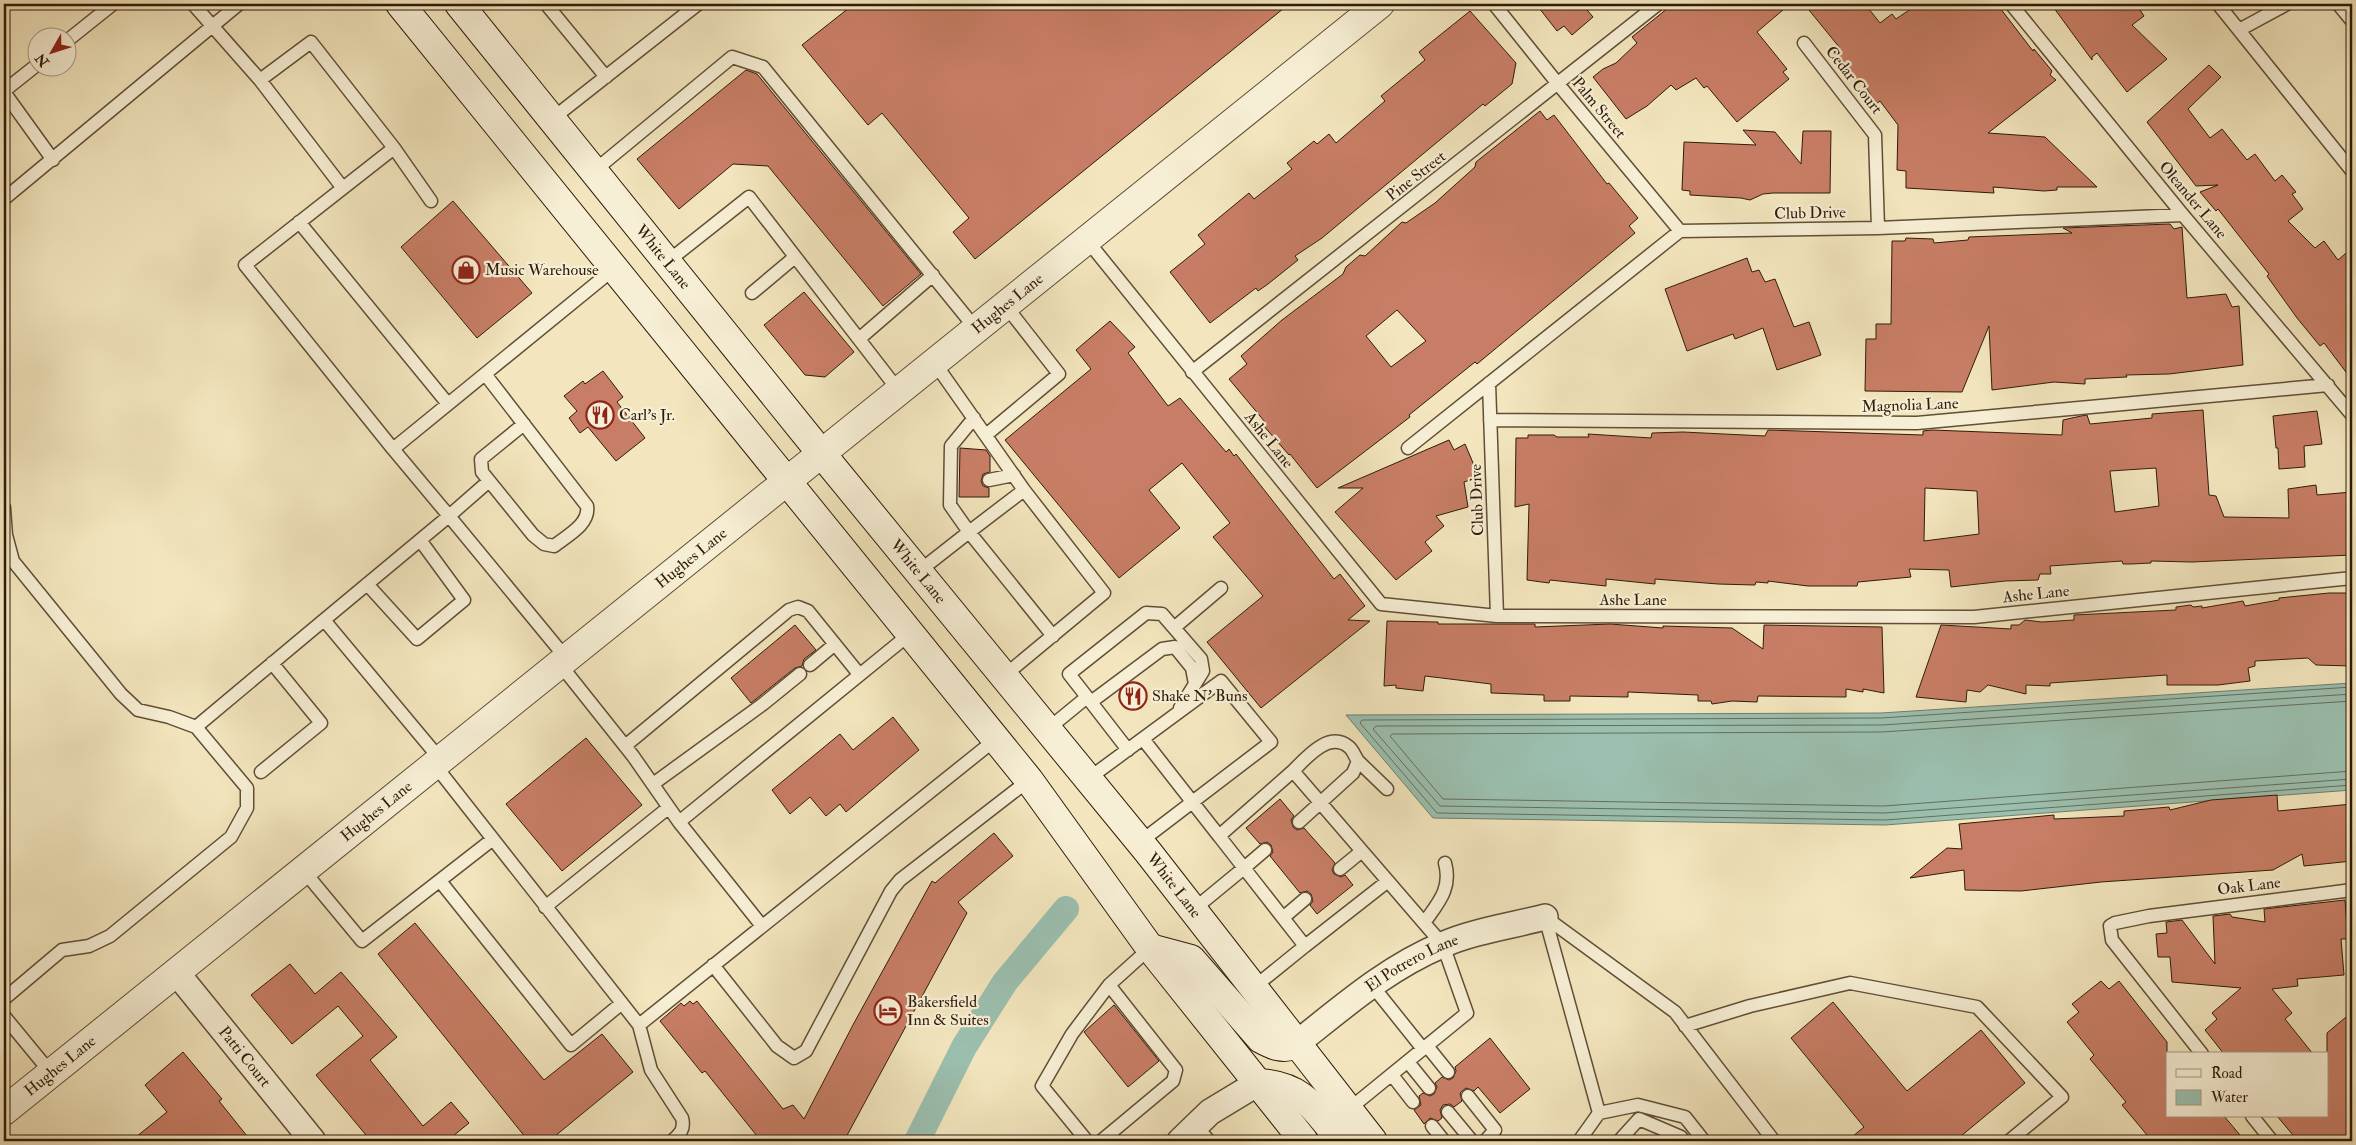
<svg xmlns="http://www.w3.org/2000/svg" width="2356" height="1145" font-family="'IM FELL Double Pica',serif">
  <style>
    .water { fill: #9bc0b0; stroke: #707e6d }
    .lines { fill: none; stroke-linecap: round; stroke-linejoin: round }
    .shore { stroke: #656e5c; stroke-width: 1 }
    .canal { stroke: #9bc0b0; stroke-width: 26 }
    .building { fill: #c87e66; stroke: #2f1b09; fill-rule: evenodd }
    .service-casing { stroke: #604e36; stroke-width: 15 }
    .minor-casing { stroke: #604e36; stroke-width: 28 }
    .tertiary-casing { stroke: #604e36; stroke-width: 30 }
    .secondary-casing { stroke: #2f1b09; stroke-width: 30 }
    .service { stroke: #f7efd5; stroke-width: 12 }
    .minor { stroke: #f7efd5; stroke-width: 25 }
    .tertiary { stroke: #f7efd5; stroke-width: 28 }
    .secondary { stroke: #f7efd5; stroke-width: 28 }
    .labels { text-anchor: middle; dominant-baseline: central; stroke-width: 4.5; stroke-linejoin: round; paint-order: stroke }
    .street-label { font-size: 16px; fill: #2f1b09; stroke: #f7efd5 }
    .poi-label { font-size: 16px; fill: #2f1b09; stroke: #f7efd5; text-anchor: start }
  </style>
  <rect width="100%" height="100%" fill="#f3e6be"/>
  <filter id="stains"><feTurbulence type="fractalNoise" baseFrequency=".004" numOctaves="4"/><feColorMatrix values="0 0 0 0 .2 0 0 0 0 .09 0 0 0 0 .02 0 0 0 .5 -.17"/></filter>
  <radialGradient id="worn" r=".72"><stop offset=".6" stop-color="#630" stop-opacity="0"/><stop offset="1" stop-color="#630" stop-opacity=".3"/></radialGradient>
  <path class="water" d="M2352 683V790L1885 825 1433 818 1346 715 1881 713Z"/>
  <g class="lines">
    <path class="shore" d="M2352 687 1881 718 1362 720 1360 723 1437 813 1885 820 2352 785
      M2352 694 1882 725 1376 726 1373 729 1440 806 1884 813 2352 779
      M2352 701 1882 732 1392 734 1390 736 1443 799 1884 806 2352 771"/>
    <path class="canal" d="M917 1141 964 1047 1005 982 1066 909"/>
  </g>
  <path class="building" d="M854 4H1289L975 259 953 232 969 218 882 113 868 125 802 45Z
    M1536 4H1582L1593 17 1572 35 1564 26 1557 31Z
    M1673 4H1790L1757 32 1787 69 1783 72 1789 79 1737 122 1707 86 1704 88 1696 78 1676 90 1671 85 1647 106 1626 119 1593 77 1603 69 1616 63 1637 43 1632 37Z
    M1804 4H1865L1880 23 1892 14 1896 19 1918 4H1997L2033 51 2034 49 2052 71 2050 75 2056 80 1988 133 2045 137 2097 187H2057V190L2044 191 1993 187 1994 193 1906 188V171L1897 170 1898 125 1880 101 1876 104 1861 79 1857 81 1834 52 1840 48Z
    M2051 4H2136L2144 16 2132 25 2167 59 2127 92 2097 53 2092 57V60Z
    M1470 11 1516 63 1512 84 1485 106 1483 104 1322 238 1295 256 1298 260 1268 284 1258 291 1256 288 1210 323 1170 272 1205 244 1198 235 1249 193 1254 199 1292 169 1287 163 1314 141 1317 144 1329 134 1336 143 1385 101 1381 96 1425 60 1419 52Z
    M2209 65 2221 77 2188 109 2210 138 2222 129 2247 160 2255 154 2275 181 2282 175 2296 192 2292 194 2303 209 2288 221 2315 248 2324 241 2338 260 2352 248V380L2324 343 2320 346 2297 318 2267 276 2269 274 2218 209 2216 211 2200 192 2218 185 2196 186 2147 122Z
    M746 70 757 74 921 274 883 306 768 166 733 164 679 209 637 159Z
    M1540 111 1547 120 1554 115 1607 184 1609 183 1638 218 1629 226 1635 233 1477 364 1475 362 1409 415 1410 417 1317 488 1290 454 1289 455 1262 424 1265 422 1229 379 1247 364 1241 356 1282 320 1343 274 1346 267 1360 255 1365 256 1402 222 1406 223 1435 203 1475 167 1476 162ZM1397 310 1426 341 1391 367 1366 336Z
    M1743 130 1775 132 1801 164 1803 131H1831L1830 193H1773L1763 194 1750 200 1741 198 1690 195V191L1682 190 1684 142 1756 145Z
    M453 201 532 293 477 338 401 247Z
    M2170 224 2174 229 2182 227 2187 298 2226 294 2232 307 2239 306 2243 365 2169 374 2126 375 2127 377 2085 379V384L2054 382 1992 390 1989 326 1962 392 1865 391 1866 339H1876V324H1891L1892 241H1905L1906 238 1933 239 1934 243 1968 240 1969 237 2072 233 2063 228Z
    M1747 258 1752 272 1759 270 1765 282 1775 279 1794 327 1809 322 1821 355 1777 370 1763 328 1735 339 1733 334 1687 351 1665 289Z
    M804 292 854 352 825 377 805 375 764 325Z
    M1110 321 1135 347 1128 353 1168 406 1180 398 1226 452 1229 449 1234 456 1236 454 1334 579 1340 574 1365 606 1348 620 1370 621 1261 708 1207 642 1263 596 1213 537 1230 523 1182 463 1149 490 1180 528 1119 578 1005 440 1091 369 1076 350Z
    M603 371 623 397 617 402 645 438 616 461 588 427 580 433 569 418 577 411 564 396 583 381 585 384Z
    M2203 410 2209 495 2216 496 2224 517 2289 518 2288 489 2316 485 2317 495 2352 492V555L2192 562 2151 561V563L2131 564H2123L2122 561 2050 566 2051 574H2040L2038 580 2005 581 1951 587 1949 570 1909 569 1911 577 1858 582 1857 586H1808L1768 581V583L1756 582 1755 585 1718 584 1655 579V584L1606 579V586L1550 580 1549 583 1527 580 1529 504 1515 507 1516 438H1528V435H1554L1557 437H1589L1588 434 1651 438 1652 433 1683 432 1765 436 1768 430 1923 435V431L1932 430 2062 435 2063 420 2081 416 2087 415 2090 424 2152 418V414ZM2156 468 2159 506 2115 512 2110 471ZM1925 488 1977 491 1979 534 1924 541Z
    M2317 411 2322 444 2304 446 2305 467 2279 469 2278 448H2276L2273 416Z
    M1449 440 1454 450 1465 444 1479 477 1464 482 1468 507 1436 516 1444 526 1425 542 1432 551 1396 580 1335 512 1363 488H1338Z
    M960 448 986 450 990 456V472L983 474 981 481 983 486 989 488V497H959Z
    M2329 593H2352V666L2316 665 2308 658 2255 661V666L2248 668 2250 681 2218 685H2167V675L2050 683V686L2026 685V694L1988 685 1980 692 1967 690 1966 702 1916 697 1941 625 2011 629V625H2019L2025 620 2042 622 2074 620V615L2176 610V607L2191 605 2193 607 2202 606V608L2243 601 2245 606 2279 600V598Z
    M1387 621 1438 622V624H1535V627L1610 624 1663 628V626L1732 628 1763 649 1764 625 1882 627 1884 693 1863 689V692L1846 689V697L1758 696 1757 702 1732 701 1712 704 1711 701H1698V695L1628 692V697L1570 696V701H1544V695L1491 693V684L1425 676 1423 691 1396 688V685L1384 686Z
    M795 625 816 650 804 659 802 666 795 668 751 703 731 678Z
    M893 717 919 750 846 812 840 804 826 816 810 797 790 814 772 790 840 734 853 750Z
    M586 738 642 805 562 871 506 804Z
    M2277 795 2278 811 2352 804V861L2304 866 2302 854 2273 870 2101 882 2021 891 1965 890 1964 870 1910 878 1947 848 1962 849 1959 824 2054 815V819L2124 816V811L2169 807 2170 810 2211 800Z
    M1280 799 1294 816 1291 820 1293 827 1297 830 1304 828 1335 863 1332 870 1334 874 1341 877 1345 875 1353 885 1317 914 1310 905 1313 901 1311 894 1307 891 1300 893 1270 856 1273 852 1271 845 1267 842 1260 844 1246 828Z
    M994 833 1013 856 958 902 967 913 844 1141H761L705 1071 702 1073 660 1021 681 1003 684 1006 690 1001 693 1004 697 1001 783 1109 793 1105 804 1119 854 1023 932 881 935 883Z
    M2345 900 2348 939H2341L2344 975 2297 979 2298 986 2272 989 2292 1013 2285 1019 2313 1054H2224L2205 1030 2217 1019 2212 1013 2241 988 2172 982 2170 957H2158L2156 934 2167 933 2166 922 2182 920 2215 964 2213 916 2230 914 2232 917 2265 922 2264 909Z
    M415 923 544 1080 602 1034 633 1072 549 1141 526 1138 378 954Z
    M290 964 315 994 341 972 397 1037 370 1060 423 1126 451 1102 469 1123 447 1141H371L316 1075 363 1036 338 1006 292 1044 251 995Z
    M2101 981 2109 989 2119 981 2167 1042V1116H2224L2245 1141H2152L2122 1105 2126 1102 2090 1059 2094 1055 2067 1022 2079 1012 2072 1004Z
    M1833 1002 1907 1091 1981 1030 2025 1083 1955 1141H1847L1864 1127 1791 1038Z
    M1114 1005 1159 1061 1128 1087 1084 1032Z
    M2352 1012V1141H2298L2277 1116H2327V1033Z
    M1490 1038 1530 1089 1500 1113 1478 1087 1474 1091 1466 1088 1460 1093 1462 1101 1454 1107 1450 1104 1443 1105 1440 1110 1442 1118 1438 1121 1430 1118 1424 1124 1414 1110 1421 1105 1419 1096 1423 1093 1430 1096 1434 1094 1437 1087 1435 1083 1442 1077 1449 1080 1453 1078 1456 1071 1455 1067Z
    M183 1052 222 1099 219 1101 251 1141H131L167 1112 145 1085Z"/>
  <g class="lines">
    <g class="service-casing">
      <path id="service" d="M193 4 260 80 311 42 394 148 245 265 393 449 615 268
        M546 4 606 77
        M1494 4 1558 84 1680 231
        M2011 4 2183 215 2352 415
        M2218 4 2352 171
        M2338 4 2352 21
        M2239 30 2287 4
        M68 40 113 4
        M1804 43 1875 135 1878 228
        M260 80 342 187
        M4 91 38 64
        M4 92 53 160
        M552 119 698 4
        M394 148 431 201
        M594 171 732 57 763 67 976 329
        M4 199 239 4
        M299 222 448 404
        M1086 239 1381 604 1497 616 1974 617 2352 578
        M667 262 749 197 899 391
        M752 293 795 257
        M859 339 933 275
        M934 362 1024 490 1104 593 1004 676
        M1192 372 1658 4
        M485 374 587 506C590 524 568 535 554 546L544 544 533 535 482 472 481 459 524 424
        M1489 383 1497 616
        M974 418 951 446 950 505 969 532 1024 490
        M1490 420 1917 423 2328 385
        M986 435 1059 374 1005 305
        M1408 448 1680 231 1878 228 2183 215
        M393 449 449 516 489 481
        M989 480 1014 475
        M4 508 6 535 13 561 121 694 138 710 169 717 196 727 247 788V808L231 837 110 936 89 946 62 950 4 999
        M918 572 969 532 1053 636
        M367 584 417 639 464 600 420 540
        M1175 627 1221 588
        M559 663 633 756 679 822
        M810 665 835 644
        M1087 697 1128 750
        M1091 702 1162 649 1175 647 1192 668 1195 684 1180 708
        M196 727 324 620
        M1048 729 1087 697 1069 674 1146 613 1162 614 1201 659 1203 671 1195 684
        M1143 739 1219 836
        M625 746 789 610 798 607 808 611 859 674
        M440 759 324 620 449 516 566 658
        M1358 761 1387 789
        M434 764 639 1025 996 739
        M1293 771C1306 758 1329 730 1349 747 1353 750 1355 757 1358 761L1353 773 1299 822
        M261 772 321 723 272 663
        M1088 779 1221 681 1271 742 1140 842
        M653 784 763 704 800 674
        M1265 850 1244 868 1219 836 1293 771 1443 945 1467 1013 1348 1110
        M1340 869 1362 851
        M303 870 362 941 493 839
        M440 881 571 1045 622 1003
        M545 907 668 808
        M1193 910 1244 868 1305 946 1253 988
        M1284 917 1305 899
        M1545 917 1675 1012 1774 1141
        M1545 917 1599 1113 1579 1141
        M1424 923C1438 903 1452 889 1445 863
        M762 926 679 822 911 633
        M1305 946 1388 881
        M713 965 777 1046 794 1058 806 1051 891 891 900 880 1029 780
        M1371 984 1423 1049
        M4 1016 51 1073
        M639 1025 651 1070 682 1118C685 1129 680 1134 672 1141
        M1685 1026 1750 1006 1850 983 1977 1007 2062 1097 2009 1141
        M1427 1046 1448 1072
        M2202 1054 2112 940 2110 926 2115 923 2149 916 2352 890
        M1408 1062 1429 1088
        M1392 1075 1413 1102
        M1468 1096 1495 1130 1485 1141
        M1448 1112 1472 1141
        M1599 1113 1638 1105 1685 1117 1704 1141
        M2252 1116 2272 1141
        M1196 1126 1209 1141
        M1432 1126 1444 1141
        M1087 1141 1042 1086 1072 1034 1109 985 1150 948
        M1101 1141 1173 1081 1176 1070 1109 985
        M1619 1141 1639 1119 1681 1137 1684 1141"/>
    </g>
    <g class="minor-casing">
      <g id="minor">
        <path id="s1" d="M176 972 313 1141"/>
        <path id="s2" d="M1296 1044C1343 1007 1387 968 1442 945 1474 931 1511 926 1545 917"/>
        <path d="M1180 1141 1210 1112 1258 1083"/>
      </g>
    </g>
    <g class="tertiary-casing">
      <g id="tertiary">
        <path id="s3" d="M4 1111 1380 4"/>
      </g>
    </g>
    <g class="secondary-casing">
      <g id="secondary">
        <path d="M400 4 1029 780 1150 948 1304 1141"/>
        <path id="s4" d="M459 4 821 453 1148 852 1373 1141"/>
        <path d="M1150 948 1191 959 1261 1039C1274 1046 1283 1050 1296 1044"/>
        <path d="M1258 1083C1303 1085 1315 1109 1341 1141"/>
      </g>
    </g>
    <use href="#service" class="service"/>
    <use href="#minor" class="minor"/>
    <use href="#tertiary" class="tertiary"/>
    <use href="#secondary" class="secondary"/>
  </g>
  <defs>
    <g id="shop-ring" transform="scale(1.4375)"><circle r="9.5" fill="#f7efd5" stroke="#8f2418" stroke-width="1.5"/><path d="M-5-2.5h2.3a2.7 3.5 0 0 1 5.4 0H5L5.5 6h-11ZM-1.5-2.5h3a1.5 2.3 0 0 0-3 0Z" fill="#8f2418"/></g>
    <g id="restaurant-ring" transform="scale(1.4375)"><circle r="9.5" fill="#f7efd5" stroke="#8f2418" stroke-width="1.5"/><path d="M-5-6h1v4h1v-4h1v4h1v-4h1v5L-1.5 .5V6h-2V.5L-5-1ZM5-6V6H3V1.5H1.5Q1.5-4 5-6Z" fill="#8f2418"/></g>
    <g id="hotel-ring" transform="scale(1.4375)"><circle r="9.5" fill="#f7efd5" stroke="#8f2418" stroke-width="1.5"/><path d="M-6-4.5h1.5V1H6V5H4.5V3h-9V5H-6ZM-4 0a1.8 1.8 0 1 1 3.6 0ZM.5 0V-2.5h3Q6-2.5 6 0Z" fill="#8f2418"/></g>
  </defs>
  <g fill-rule="evenodd">
    <use href="#shop-ring" x="466" y="270"/>
    <use href="#restaurant-ring" x="600" y="415"/>
    <use href="#restaurant-ring" x="1133" y="696"/>
    <use href="#hotel-ring" x="888" y="1011"/>
  </g>
  <g class="labels">
    <g class="street-label">
      <text transform="translate(1854 80) rotate(52)">Cedar Court</text>
      <text transform="translate(1599 108) rotate(50)">Palm Street</text>
      <text transform="translate(1416 176) rotate(-38)">Pine Street</text>
      <text transform="translate(2193 200) rotate(50)">Oleander Lane</text>
      <text transform="translate(1810 213) rotate(-1)">Club Drive</text>
      <text stroke="none"><textPath href="#s4" startOffset="325">White Lane</textPath></text>
      <text stroke="none"><textPath href="#s3" startOffset="1288">Hughes Lane</textPath></text>
      <text transform="translate(1910 405) rotate(-2)">Magnolia Lane</text>
      <text transform="translate(1269 440) rotate(51)">Ashe Lane</text>
      <text transform="translate(1477 500) rotate(-92)">Club Drive</text>
      <text stroke="none"><textPath href="#s3" startOffset="882">Hughes Lane</textPath></text>
      <text stroke="none"><textPath href="#s4" startOffset="730">White Lane</textPath></text>
      <text transform="translate(2036 594) rotate(-6)">Ashe Lane</text>
      <text x="1633" y="600">Ashe Lane</text>
      <text stroke="none"><textPath href="#s3" startOffset="478">Hughes Lane</textPath></text>
      <text stroke="none"><textPath href="#s4" startOffset="1135">White Lane</textPath></text>
      <text transform="translate(2249 886) rotate(-7)">Oak Lane</text>
      <text stroke="none"><textPath href="#s2" startOffset="142">El Potrero Lane</textPath></text>
      <text stroke="none"><textPath href="#s1" startOffset="109">Patti Court</textPath></text>
      <text stroke="none"><textPath href="#s3" startOffset="72">Hughes Lane</textPath></text>
    </g>
    <g class="poi-label">
      <text x="485" y="270">Music Warehouse</text>
      <text x="619" y="415">Carl's Jr.</text>
      <text x="1152" y="696">Shake N' Buns</text>
      <text x="907" y="1002">Bakersfield<tspan x="907" dy="18">Inn &amp; Suites</tspan></text>
    </g>
  </g>
  <rect width="2356" height="1145" fill="none" stroke="#f3e6be" stroke-width="20"/>
  <rect x="5" y="5" width="2346" height="1135" fill="none" stroke="#2f1b09" stroke-width="2.5"/>
  <rect x="10" y="10" width="2336" height="1125" fill="none" stroke="#2f1b09"/>
  <rect x="2166" y="1052" width="162" height="65" fill="#f7efd5" stroke="#a79a83"/>
  <rect x="2176" y="1069" width="25" height="8" fill="#f7efd5" stroke="#a79a83"/>
  <text x="2211" y="1078" font-size="15" fill="#2f1b09">Road</text>
  <rect x="2176" y="1090" width="25" height="15" fill="#9bc0b0" stroke="#a79a83"/>
  <text x="2211" y="1102" font-size="15" fill="#2f1b09">Water</text>
  <g transform="translate(52 52) rotate(231)"><circle r="24" fill="#f7efd5" stroke="#a79a83"/>
  <path d="M0-4L9 19L0 12L-9 19Z" fill="#8f2418"/>
  <text y="-8" font-size="14" font-weight="bold" text-anchor="middle" fill="#2f1b09">N</text>
  </g>
  <rect width="100%" height="100%" filter="url(#stains)"/>
  <rect width="100%" height="100%" fill="url(#worn)"/>
</svg>
